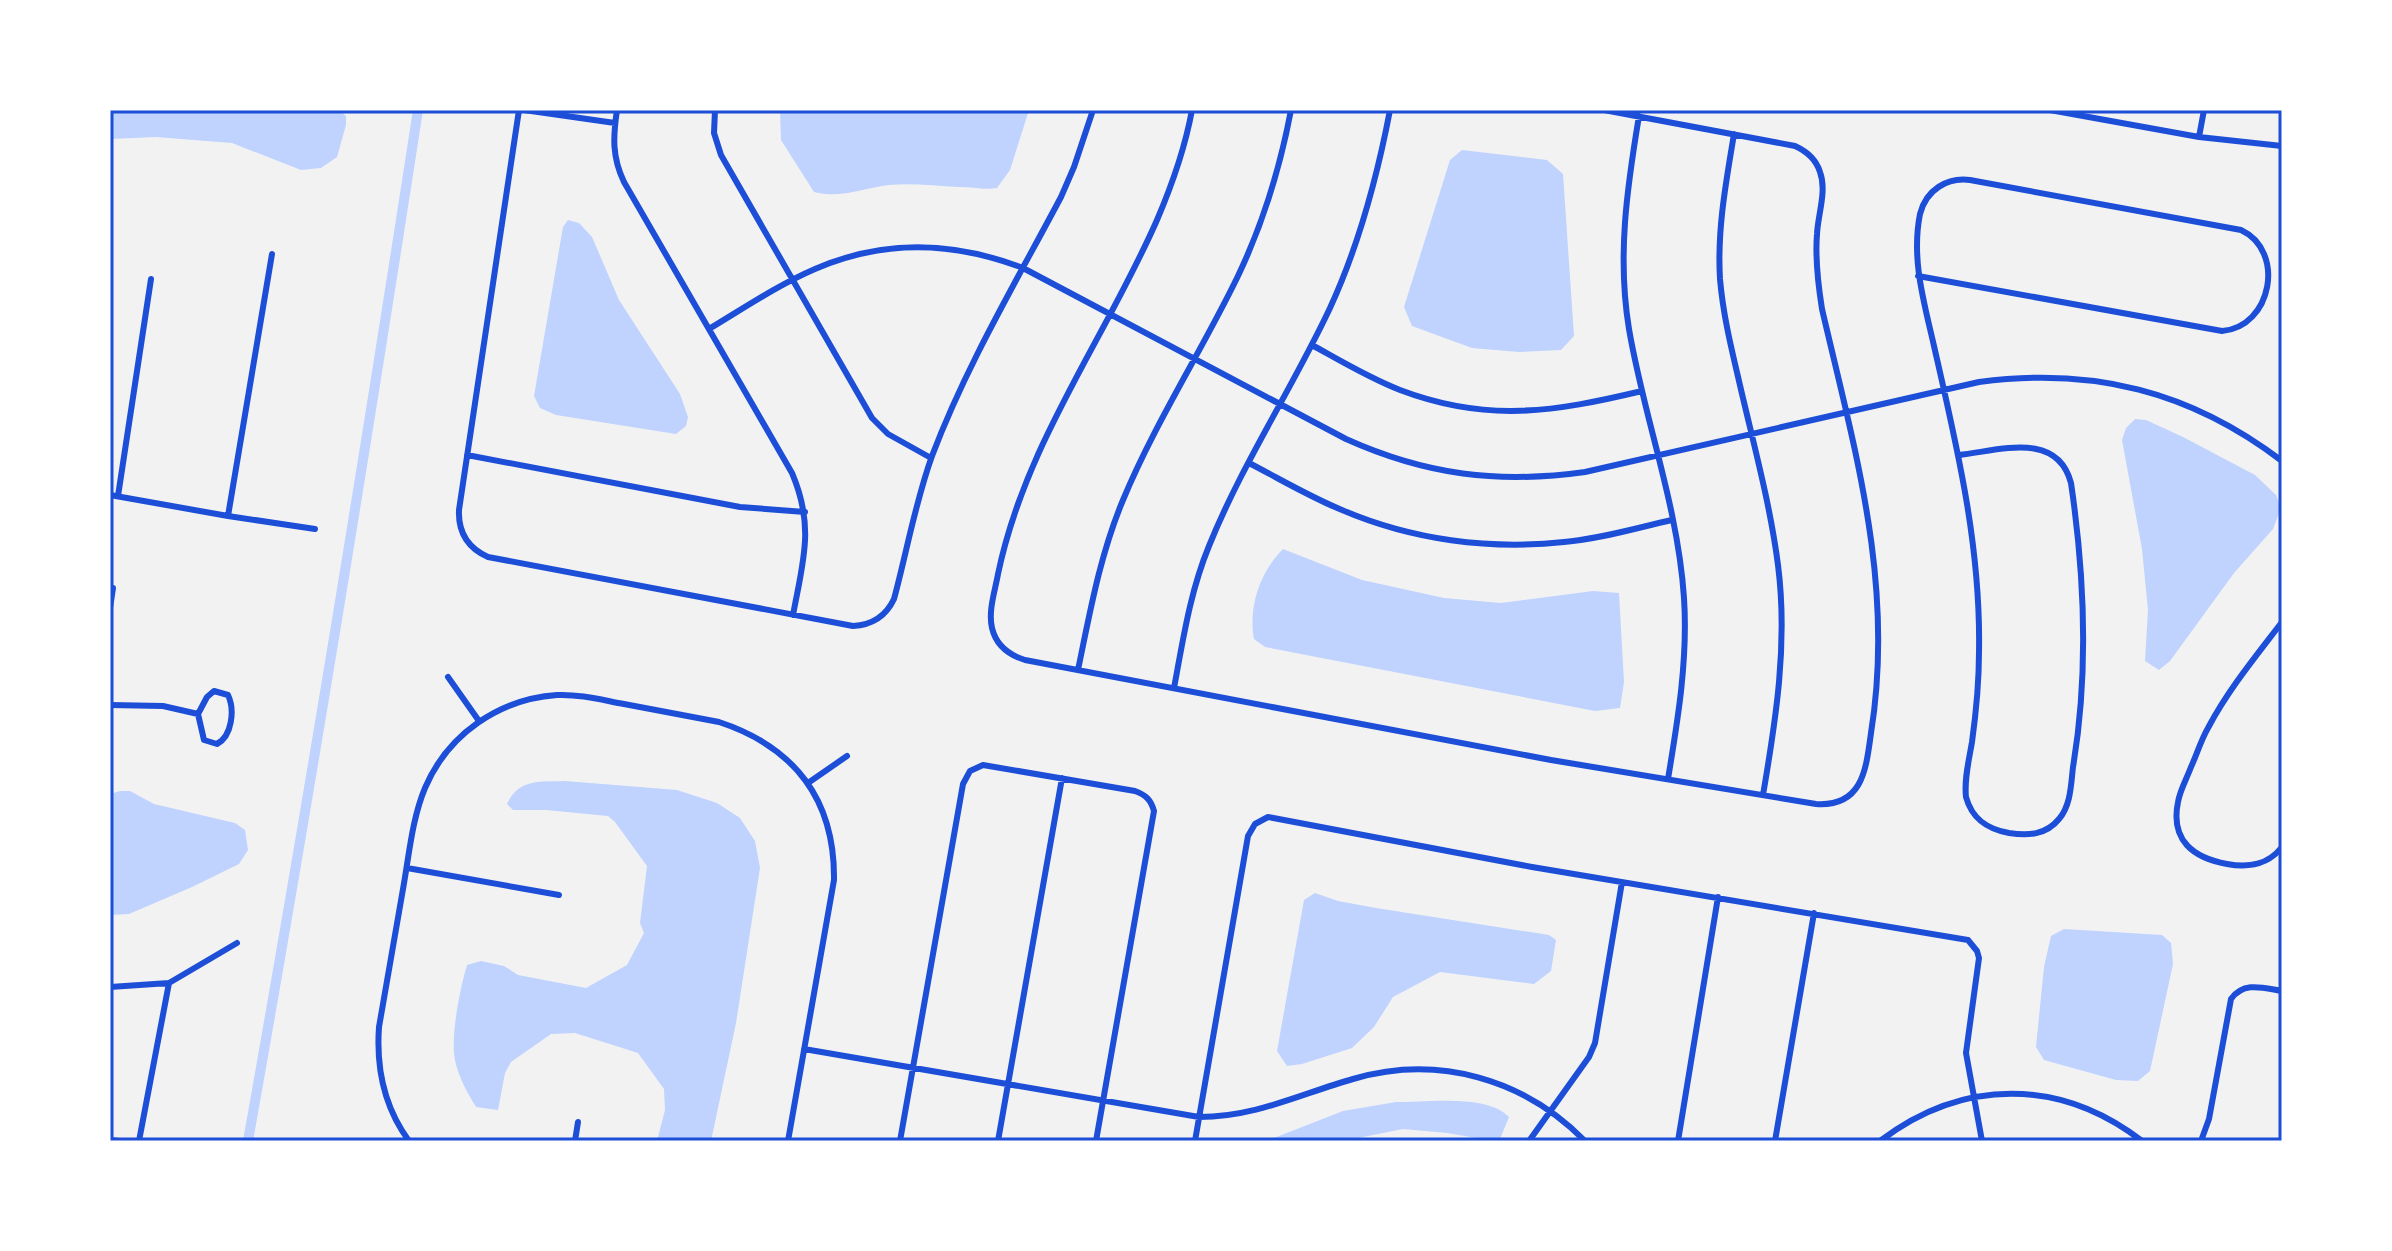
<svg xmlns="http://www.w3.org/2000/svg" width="2392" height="1251" font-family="Montserrat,sans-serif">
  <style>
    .water { fill: #bfd3fe }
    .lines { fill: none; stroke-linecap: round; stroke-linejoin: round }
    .canal { stroke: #bfd3fe; stroke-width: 10 }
    .minor { stroke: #1d4ed8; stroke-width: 6 }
    .neatline { fill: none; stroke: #1d4ed8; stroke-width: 3 }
  </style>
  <rect width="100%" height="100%" fill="#f2f2f2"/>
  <path class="water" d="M110 110H339L346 116V125L337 157 321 168 301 170 232 143 156 137 110 139Z
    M780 110H1029L1010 170 997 188C984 190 973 187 959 187 937 186 911 183 889 185 863 188 840 199 814 192L781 140Z
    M1462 150 1547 160 1563 174 1574 336 1561 350 1519 352 1472 348 1412 326 1404 307 1450 160Z
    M568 220 579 223 592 237 619 300 680 394 688 417 686 426 676 434 556 415 540 408 534 396 563 227Z
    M2135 419 2146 420 2183 437 2255 475 2276 495 2281 508 2273 529 2234 573 2170 661 2159 670 2145 661 2148 610 2142 549 2122 440 2126 428Z
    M1283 549 1362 580 1444 598 1501 603 1593 591 1619 593 1624 682 1620 708 1595 711 1265 647 1254 639C1248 607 1260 572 1283 549Z
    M565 781 677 790 717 803 740 818 755 841 760 868 736 1023 711 1141H657L665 1110 664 1089 638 1053 575 1033 551 1034 511 1062 505 1073 498 1110 476 1107C466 1091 456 1072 454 1054 452 1029 460 989 467 965L481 961 504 966 518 975 586 988 627 965 644 933 640 923 647 866 615 822 608 816 546 810H513L507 804C519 778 540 782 565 781Z
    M120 791H130L154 804 235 823 245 830 248 850 239 864 192 887 129 914 110 915V794Z
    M1315 893 1338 901 1376 908 1549 935 1556 940 1551 971 1534 984 1440 972 1393 997 1374 1027 1352 1048 1302 1064 1287 1066 1277 1051 1304 900Z
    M2064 929 2162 935 2171 943 2173 964 2150 1071 2138 1081 2116 1080 2044 1060 2036 1047 2044 967 2051 936Z
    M1396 1102C1427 1102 1488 1094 1509 1117L1500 1139 1494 1141 1447 1133 1403 1129 1343 1141H1266L1343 1111Z"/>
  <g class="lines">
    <path class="canal" d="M248 1141C309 798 365 454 418 110"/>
    <path class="minor" d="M519 110 459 510C458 532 468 548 488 557L853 626C872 625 886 616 894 599 907 551 915 503 932 456 966 366 1016 282 1061 197L1074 167 1093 110
      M524 110 615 123
      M617 110C613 137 612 157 624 182L792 473C815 527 803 561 793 615
      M715 110 714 133 721 155 872 418 888 434 931 458
      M1192 110C1185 148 1172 185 1157 220 1105 339 1025 444 998 574 995 591 988 611 992 628 996 645 1009 655 1025 660L1551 760 1816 804C1863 807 1866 769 1871 733 1895 585 1855 451 1822 309 1818 284 1815 259 1817 234 1818 214 1827 191 1820 172 1816 159 1806 151 1795 146L1604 110
      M2050 110 2199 137 2282 146
      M1639 116C1627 188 1617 257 1629 329 1644 418 1678 506 1684 598 1688 659 1678 719 1668 779
      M1734 134C1726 182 1717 230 1720 279 1723 314 1731 347 1739 381 1753 442 1770 503 1778 565 1788 643 1776 719 1763 795
      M2199 137 2204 110
      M1918 276 2222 331C2272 327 2286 251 2241 230L1970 180C1947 177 1926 190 1920 214 1911 259 1924 302 1934 346 1957 447 1981 546 1979 652 1979 682 1976 713 1972 742 1969 760 1964 779 1966 797 1972 819 1987 829 2009 833 2028 836 2046 835 2059 819 2071 805 2071 784 2073 767 2089 672 2085 578 2071 483 2057 430 1998 451 1959 455
      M709 329C744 308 778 285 815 269 884 239 955 242 1023 268L1346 439C1426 475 1498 484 1585 472L1979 382C2093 367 2190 391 2282 461
      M1312 345C1341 361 1369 378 1400 390 1487 423 1554 412 1642 391
      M467 455 740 507 805 512
      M1249 463C1280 479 1310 497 1342 510 1412 540 1489 550 1564 542 1600 539 1636 528 1672 520
      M110 495 228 516 315 529
      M118 496 151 279
      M228 516 272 254
      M110 608 113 588
      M2282 622C2256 656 2228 690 2208 728 2201 740 2197 754 2191 767 2187 778 2180 790 2178 802 2170 841 2194 858 2227 864 2249 868 2268 865 2282 847
      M1078 670C1090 612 1100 555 1123 500 1155 423 1201 352 1237 278 1263 224 1280 168 1291 110
      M448 677 479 721
      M1174 688C1183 640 1190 592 1209 546 1242 464 1292 389 1330 308 1359 245 1377 178 1390 110
      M214 691 228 695C235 710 232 736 217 744L204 740 198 714 207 697Z
      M110 705 163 706 198 714
      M808 783 847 756
      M407 868 559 895
      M110 987 169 983 237 943
      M804 1049 1199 1117C1256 1117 1300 1094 1353 1079 1438 1054 1524 1079 1585 1141
      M110 1140 119 1141
      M139 1141 169 983
      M409 1141C384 1107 376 1069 379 1027 387 981 395 935 403 889 409 856 412 819 425 788 448 734 499 699 557 695 580 694 602 700 624 704 656 710 687 716 719 722 795 747 835 800 834 880L788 1141
      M575 1141 578 1122
      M900 1141 963 784 970 771 983 765 1135 791C1146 795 1151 800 1154 811L1096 1141
      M998 1141 1062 778
      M1195 1141 1248 836 1255 824 1268 817 1532 867 1968 940 1977 951 1979 958 1966 1053 1982 1141
      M1529 1141 1589 1057 1595 1043 1622 882
      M1678 1141 1718 897
      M1775 1141 1814 913
      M1880 1141C1963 1078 2060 1078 2142 1141
      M2201 1141 2209 1119 2231 999C2244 981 2263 988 2282 991"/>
  </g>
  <rect width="2392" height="1251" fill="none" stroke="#ffffff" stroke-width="224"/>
  <rect x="112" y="112" width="2168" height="1027" class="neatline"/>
</svg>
